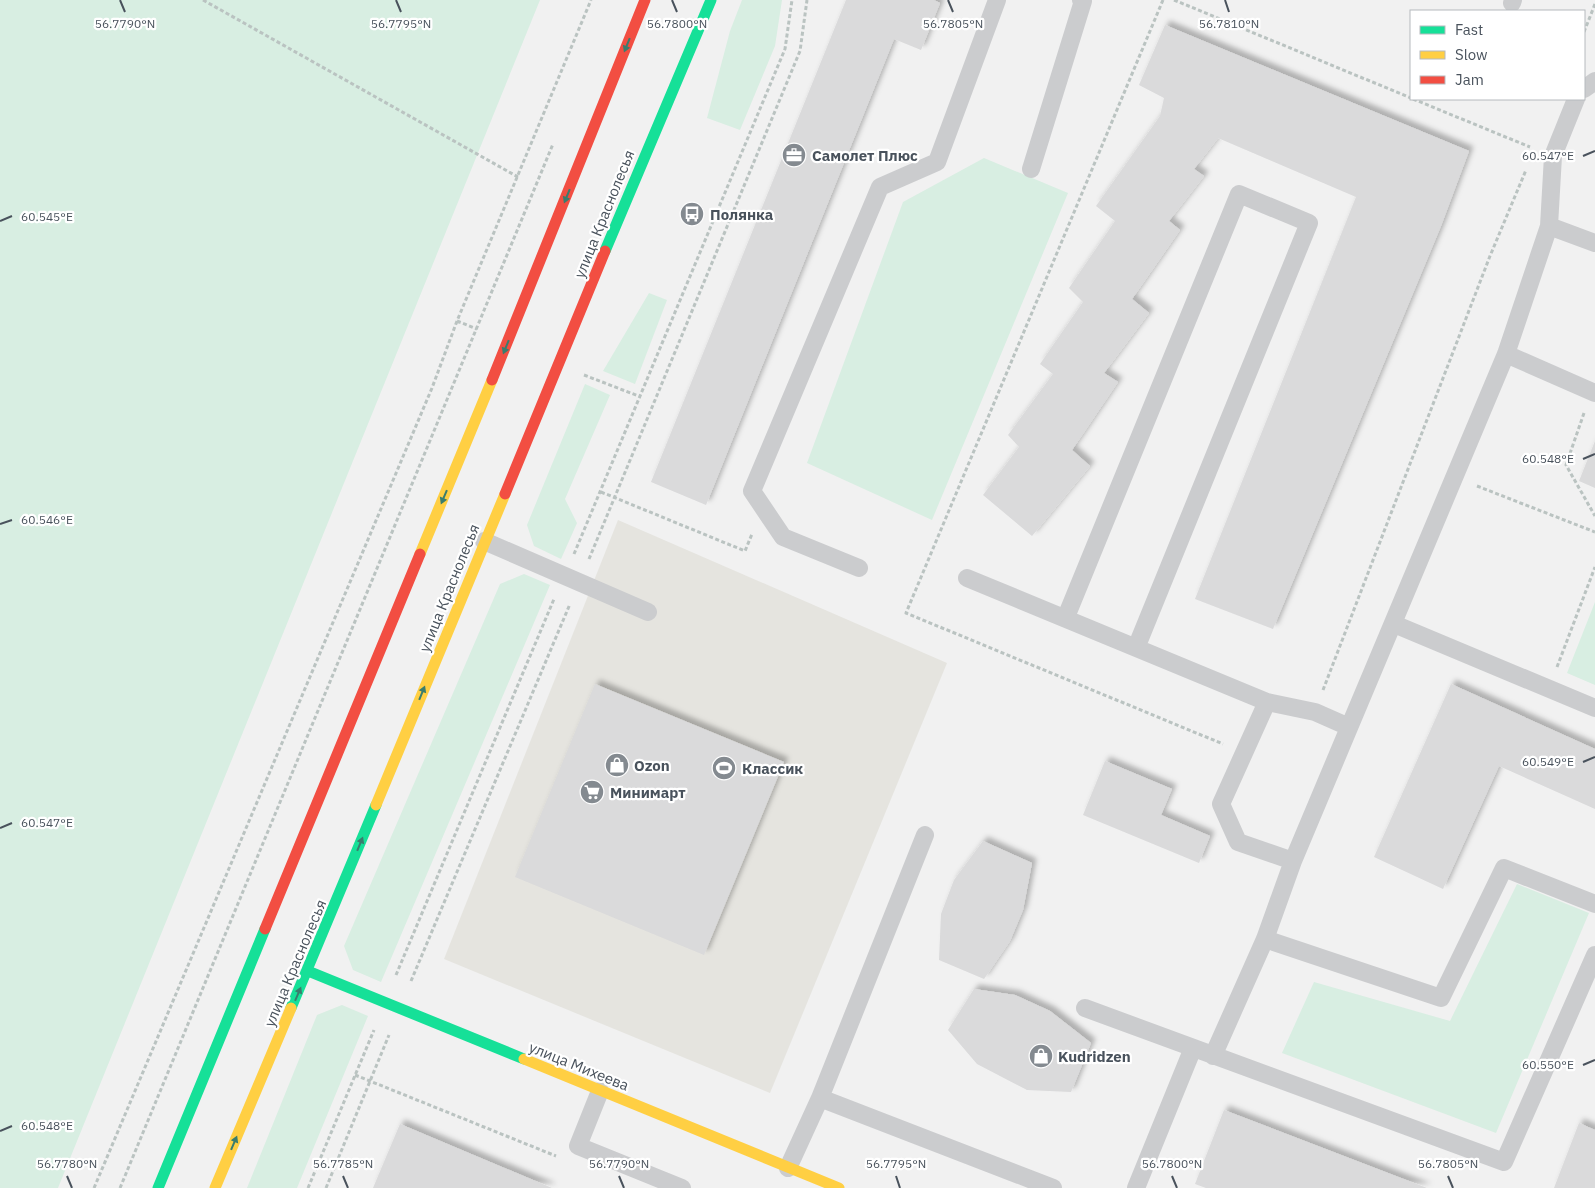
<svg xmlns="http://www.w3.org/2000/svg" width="1595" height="1188" font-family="'IBM Plex Sans',sans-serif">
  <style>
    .commercial { fill: #e5e4df }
    .green { fill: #d8eee2 }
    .building { fill: #dadadb; filter: url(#shadow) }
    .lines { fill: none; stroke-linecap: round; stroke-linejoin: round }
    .path { stroke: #bac3c1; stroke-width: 3; stroke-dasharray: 4 2.5; stroke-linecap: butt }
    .lane { stroke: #cbccce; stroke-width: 18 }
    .fast { stroke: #16e098; stroke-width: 11 }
    .slow { stroke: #ffcf43; stroke-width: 11 }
    .jam { stroke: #f24e42; stroke-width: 11 }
    .oneway { fill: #3a7d6e }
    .ticks { fill: none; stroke: #49525c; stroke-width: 2 }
    .labels { text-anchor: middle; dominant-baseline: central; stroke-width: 4.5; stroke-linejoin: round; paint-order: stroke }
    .poi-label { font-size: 15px; font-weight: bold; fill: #49525c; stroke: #fff; text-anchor: start }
    .street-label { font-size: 15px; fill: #49525c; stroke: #fff }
    .ticks-label { font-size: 12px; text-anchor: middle; fill: #49525c; stroke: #fff; stroke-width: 4.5; stroke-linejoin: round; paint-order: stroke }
  </style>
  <defs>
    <filter id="shadow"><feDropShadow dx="4.5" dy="-4.5" stdDeviation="2.5" flood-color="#0004"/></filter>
  </defs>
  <rect width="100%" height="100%" fill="#f1f1f1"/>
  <path class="commercial" d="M618 520 947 663 770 1093 444 959Z"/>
  <path class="green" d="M0 0H540L58 1188H0Z
    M742 0H782L775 46 740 130 707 118 730 31Z
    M984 158 1068 193 932 520 807 463 903 202Z
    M649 293 667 300 635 384 603 371Z
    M585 384 610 395 565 499 577 523 561 559 534 546 527 525Z
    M524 574 550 585 381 982 353 970 344 946 500 584Z
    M1595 602V685L1567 673Z
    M1517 884 1589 913 1496 1133 1282 1053 1314 982 1450 1021Z
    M342 1005 368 1016 297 1188H247L317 1015Z"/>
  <path class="building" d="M846 0H934L940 3 921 50 894 39 706 505 651 482Z
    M1165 25 1469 151 1441 226 1273 629 1195 599 1356 197 1218 138 1194 169 1204 176 1169 221 1180 230 1132 299 1149 313 1104 373 1118 382 1072 450 1090 466 1032 536 983 495 1019 447 1008 435 1053 374 1040 364 1083 302 1069 288 1115 221 1096 206 1160 116 1164 98 1139 85Z
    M1595 441V488L1579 481Z
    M595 684 784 762 704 955 515 877Z
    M1451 684 1595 749V809L1499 766 1443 889 1374 857Z
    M1105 761 1172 789 1161 815 1210 836 1199 863 1083 815Z
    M983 841 1032 863 1023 910 1010 941 984 979 939 960 941 914 954 880Z
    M974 989 1015 995 1050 1011 1091 1043 1071 1092 1027 1090 977 1064 948 1030Z
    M1224 1110 1427 1188H1206L1195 1184Z
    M1579 1123 1595 1130V1188H1554Z
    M400 1124 552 1188H373Z"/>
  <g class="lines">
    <path class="path" d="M203 0 518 177
      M1163 0 906 613 1223 744
      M1174 0 1411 98
      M1584 32 1595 4
      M1413 99 1530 147
      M457 321 477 329
      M584 375 641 397
      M1584 413 1566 465 1595 516
      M1477 486 1595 532
      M601 492 745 551 752 534
      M574 554 785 49 792 0
      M589 559 800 51 807 0
      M1557 667 1595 567
      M1323 690 1490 256 1526 170
      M396 975 554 599
      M411 981 570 604
      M355 1075 556 1156
      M94 1188 432 388 457 321 591 0
      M120 1188 553 144
      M308 1188 374 1030
      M326 1188 389 1035"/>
    <path class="lane" d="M1512 3 1513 0
      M1584 89 1595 81
      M1031 169 1083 1 1081 0
      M1549 226 1595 243
      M1506 354 1595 393
      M484 541 648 612
      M859 568 783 537 752 491 880 187 937 162 997 0
      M967 578 1267 702 1315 712 1349 727
      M1066 617 1239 194 1309 223 1136 648
      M1394 624 1595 708
      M1267 702 1221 804 1238 842 1293 861
      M1265 939 1441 998 1504 868 1595 904
      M1085 1008 1504 1162 1595 955
      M1213 1056 1265 939 1293 861 1506 354 1549 226 1553 156 1576 99
      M600 1091 578 1146 682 1188
      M820 1098 925 835
      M788 1168 820 1098 1053 1188
      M1136 1188 1193 1048"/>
    <path class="fast" d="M605 251 711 0
      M308 971 524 1059
      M291 1008 376 805
      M158 1188 265 929"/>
    <path class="slow" d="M420 554 492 380
      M376 805 505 494
      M524 1059 839 1188
      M215 1188 291 1008"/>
    <path class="jam" d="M492 380 645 0
      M505 494 605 251
      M265 929 420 554"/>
  </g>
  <defs><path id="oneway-solid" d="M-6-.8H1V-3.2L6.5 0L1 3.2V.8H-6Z" transform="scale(1.25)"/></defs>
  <g class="oneway">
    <use href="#oneway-solid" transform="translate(627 45) rotate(112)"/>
    <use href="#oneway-solid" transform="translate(567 196) rotate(112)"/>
    <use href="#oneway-solid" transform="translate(506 347) rotate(112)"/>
    <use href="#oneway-solid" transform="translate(444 497) rotate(113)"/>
    <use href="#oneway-solid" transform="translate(422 693) rotate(-68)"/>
    <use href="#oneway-solid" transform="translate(360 844) rotate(-68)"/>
    <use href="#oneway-solid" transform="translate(298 994) rotate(-67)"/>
    <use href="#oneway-solid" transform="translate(234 1143) rotate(-67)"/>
  </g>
  <path class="ticks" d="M120 0 125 12M396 0 401 12M672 0 677 12M948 0 953 12M1225 0 1229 12M1583 156 1595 151M0 221 12 216M1583 459 1595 454M0 524 12 520M1583 762 1595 757M0 828 12 823M1583 1065 1595 1060M0 1131 12 1126M67 1176 72 1188M343 1176 348 1188M619 1176 624 1188M896 1176 900 1188M1172 1176 1177 1188M1448 1176 1453 1188"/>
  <defs>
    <g id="office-disc" transform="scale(1.25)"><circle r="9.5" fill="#848a90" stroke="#fff"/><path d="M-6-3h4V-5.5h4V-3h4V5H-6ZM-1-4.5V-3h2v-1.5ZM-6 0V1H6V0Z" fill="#fff"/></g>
    <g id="bus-disc" transform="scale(1.25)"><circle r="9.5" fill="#848a90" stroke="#fff"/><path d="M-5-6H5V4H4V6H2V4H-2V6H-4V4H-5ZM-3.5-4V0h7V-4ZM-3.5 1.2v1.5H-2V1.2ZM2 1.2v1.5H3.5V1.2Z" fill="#fff"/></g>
    <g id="shop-disc" transform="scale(1.25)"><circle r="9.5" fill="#848a90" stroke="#fff"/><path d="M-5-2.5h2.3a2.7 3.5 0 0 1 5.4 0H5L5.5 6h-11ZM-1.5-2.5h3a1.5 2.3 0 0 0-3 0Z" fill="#fff"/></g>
    <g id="stadium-disc" transform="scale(1.25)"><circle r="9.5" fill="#848a90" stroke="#fff"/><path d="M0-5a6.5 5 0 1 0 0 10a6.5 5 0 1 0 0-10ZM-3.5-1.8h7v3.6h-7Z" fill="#fff"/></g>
    <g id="supermarket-disc" transform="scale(1.25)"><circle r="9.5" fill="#848a90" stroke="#fff"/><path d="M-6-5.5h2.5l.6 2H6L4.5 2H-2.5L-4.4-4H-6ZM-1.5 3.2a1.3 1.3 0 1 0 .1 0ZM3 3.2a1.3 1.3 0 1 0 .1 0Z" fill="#fff"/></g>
  </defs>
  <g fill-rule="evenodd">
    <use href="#office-disc" x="794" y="155"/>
    <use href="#bus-disc" x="692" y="214"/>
    <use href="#shop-disc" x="617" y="765"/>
    <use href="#stadium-disc" x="724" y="768"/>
    <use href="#supermarket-disc" x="592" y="792"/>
    <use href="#shop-disc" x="1041" y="1056"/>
  </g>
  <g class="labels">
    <g class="poi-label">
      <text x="812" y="155">Самолет Плюс</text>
      <text x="710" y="214">Полянка</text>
      <text x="634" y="765">Ozon</text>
      <text x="742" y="768">Классик</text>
      <text x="610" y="792">Минимарт</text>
      <text x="1058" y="1056">Kudridzen</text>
    </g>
    <g class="street-label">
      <text transform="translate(604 214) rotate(-68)">улица Краснолесья</text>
      <text transform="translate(449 588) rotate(-68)">улица Краснолесья</text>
      <text transform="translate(295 963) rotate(-67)">улица Краснолесья</text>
      <text transform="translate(579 1066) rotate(22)">улица Михеева</text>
    </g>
  </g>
  <g class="ticks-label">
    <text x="125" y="28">56.7790°N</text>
    <text x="401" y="28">56.7795°N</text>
    <text x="677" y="28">56.7800°N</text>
    <text x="953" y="28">56.7805°N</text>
    <text x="1229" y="28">56.7810°N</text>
    <text x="1548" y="160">60.547°E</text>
    <text x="47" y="221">60.545°E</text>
    <text x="1548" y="463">60.548°E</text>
    <text x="47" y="524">60.546°E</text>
    <text x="1548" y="766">60.549°E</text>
    <text x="47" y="827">60.547°E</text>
    <text x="1548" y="1069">60.550°E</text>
    <text x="47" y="1130">60.548°E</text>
    <text x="67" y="1168">56.7780°N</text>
    <text x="343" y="1168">56.7785°N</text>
    <text x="619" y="1168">56.7790°N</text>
    <text x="896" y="1168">56.7795°N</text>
    <text x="1172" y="1168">56.7800°N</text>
    <text x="1448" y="1168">56.7805°N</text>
  </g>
  <rect x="1410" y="10" width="175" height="90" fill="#ffffff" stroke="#b6babe"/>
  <rect x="1420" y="26" width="25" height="8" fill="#16e098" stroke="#b6babe"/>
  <text x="1455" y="35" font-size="15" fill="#49525c">Fast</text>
  <rect x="1420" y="51" width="25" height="8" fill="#ffcf43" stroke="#b6babe"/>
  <text x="1455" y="60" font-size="15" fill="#49525c">Slow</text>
  <rect x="1420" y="76" width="25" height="8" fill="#f24e42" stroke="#b6babe"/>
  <text x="1455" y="85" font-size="15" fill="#49525c">Jam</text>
</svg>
